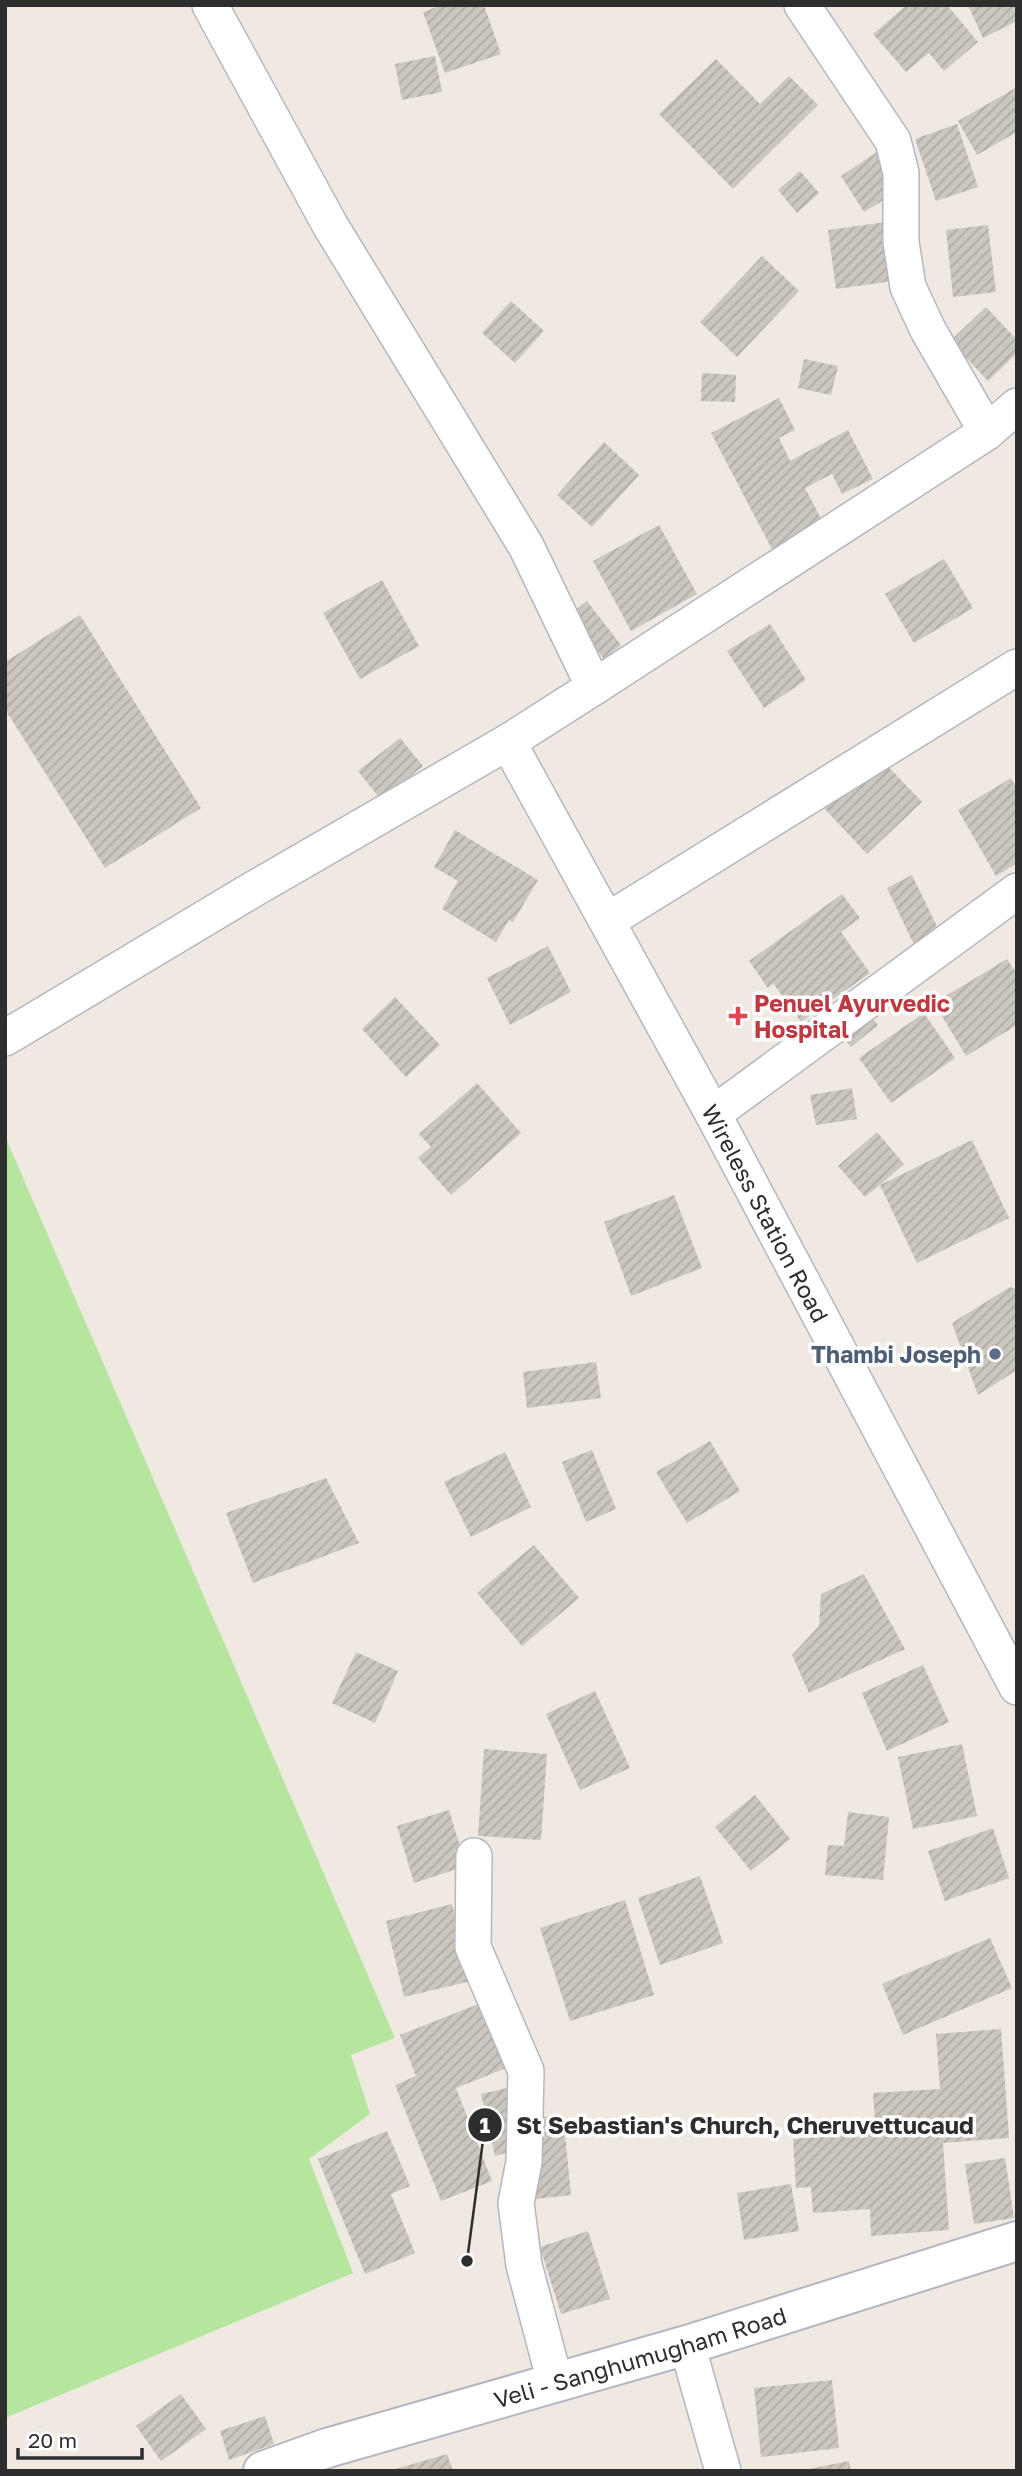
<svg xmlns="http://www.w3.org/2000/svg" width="1022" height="2476" font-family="'Golos Text',sans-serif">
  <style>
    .grass { fill: #b6e59e }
    .building { fill: url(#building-hatch) }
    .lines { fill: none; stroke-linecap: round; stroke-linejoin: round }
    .street-casing { stroke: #b4b7c1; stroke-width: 38 }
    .secondary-casing { stroke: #b4b7c1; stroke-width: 42 }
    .street { stroke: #fff; stroke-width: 35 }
    .secondary { stroke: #fff; stroke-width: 38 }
    .health-dot { fill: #e0444e; stroke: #fff; stroke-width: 2.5 }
    .service-dot { fill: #5c6f8a; stroke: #fff; stroke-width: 2.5 }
    .labels { text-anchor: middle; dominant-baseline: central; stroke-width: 7; stroke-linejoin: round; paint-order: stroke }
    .health-label { font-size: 23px; font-weight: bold; fill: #be3a42; stroke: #fff; text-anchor: start }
    .street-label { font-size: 23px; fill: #2e2e2e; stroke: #fff }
    .service-label { font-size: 23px; font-weight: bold; fill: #4e5e75; stroke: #fff; text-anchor: end }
    .leader { fill: none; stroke: #2e2e2e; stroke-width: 2.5 }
    .callout-dot { fill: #2e2e2e; stroke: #fff; stroke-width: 2.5 }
    .mark-label { font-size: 21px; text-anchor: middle; font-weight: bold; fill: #fff }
    .callout-label { font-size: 24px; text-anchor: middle; font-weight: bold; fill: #2e2e2e; stroke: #fff; stroke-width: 7; stroke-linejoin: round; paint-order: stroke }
  </style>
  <defs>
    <pattern id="building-hatch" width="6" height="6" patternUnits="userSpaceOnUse" patternTransform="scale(1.75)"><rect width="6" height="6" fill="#cbc7bf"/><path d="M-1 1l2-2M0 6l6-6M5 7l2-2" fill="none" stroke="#afaba4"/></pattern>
  </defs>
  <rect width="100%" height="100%" fill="#efe9e1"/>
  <path class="grass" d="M5 1136 395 2038 351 2055 370 2114 309 2159 353 2273 5 2418Z"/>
  <path class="building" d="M442 5H484L501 54 445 73 423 12Z
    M907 5H947L978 42 944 71 929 53 906 72 873 34Z
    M968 5H1017L1014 8 1017 21 983 38Z
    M435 56 442 92 402 100 395 64Z
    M716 59 760 104 789 76 818 105 733 189 659 114Z
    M1017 87V132L977 155 958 121Z
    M957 124 978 187 936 201 915 139Z
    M877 152 900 190 864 212 841 176Z
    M800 171 819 193 797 213 778 190Z
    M886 222 894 281 836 289 828 230Z
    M988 225 996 292 953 297 946 230Z
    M762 256 799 291 737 357 700 322Z
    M511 301 544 331 515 363 482 333Z
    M986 307 1017 340V353L988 381 950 341Z
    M804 359 838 366 831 395 798 388Z
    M702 373 736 375 735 402 701 401Z
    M779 398 795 430 779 438 790 461 848 430 873 479 842 494 832 474 805 488 826 528 775 555 711 433Z
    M604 442 639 475 592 527 557 495Z
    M659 525 697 594 631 631 593 561Z
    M944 559 973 608 914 643 885 594Z
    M382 580 419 646 360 679 323 613Z
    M587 601 621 645 604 659 569 615Z
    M80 615 201 808 105 868 5 709V662Z
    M770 624 806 680 764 708 727 651Z
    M400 738 423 766 381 800 358 771Z
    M878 756 922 802 867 854 823 807Z
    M1011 778 1017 789V863L996 876 958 810Z
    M455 830 538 880 513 922 509 920 496 942 442 909 458 881 434 867Z
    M912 875 943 939 917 951 887 888Z
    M842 894 860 918 841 932 870 973 801 1022 773 983 768 988 749 961Z
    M548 946 571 992 510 1025 487 978Z
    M1007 959 1017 974V1025L966 1056 934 1003Z
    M395 997 440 1045 406 1077 362 1029Z
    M863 1006 878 1025 851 1047 836 1029Z
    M924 1013 955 1058 891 1103 859 1058Z
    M477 1083 521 1133 451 1195 418 1158 431 1147 419 1134Z
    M852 1088 857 1119 816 1125 810 1095Z
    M877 1132 904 1164 880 1185 972 1140 1009 1218 917 1263 880 1185 865 1197 838 1166Z
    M674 1195 702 1268 631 1296 604 1222Z
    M1010 1287 1017 1289V1370L978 1395 952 1323Z
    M596 1362 601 1398 527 1408 523 1372Z
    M710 1441 740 1491 687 1523 656 1472Z
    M592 1450 616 1509 586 1522 562 1462Z
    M505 1452 531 1507 471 1537 444 1482Z
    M326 1478 359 1543 253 1583 226 1513Z
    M534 1545 579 1598 522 1646 477 1593Z
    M864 1574 905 1649 809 1693 792 1655 819 1626 821 1594Z
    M356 1652 398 1671 375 1723 332 1703Z
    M923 1665 949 1722 887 1751 862 1693Z
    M595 1691 630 1768 580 1790 546 1714Z
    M962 1744 977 1816 913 1829 898 1757Z
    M484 1749 547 1754 541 1840 478 1836Z
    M755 1795 790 1839 751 1871 715 1827Z
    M449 1810 466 1866 414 1883 397 1826Z
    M848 1812 889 1817 883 1880 825 1875 828 1845 844 1846Z
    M993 1828 1009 1878 945 1901 928 1851Z
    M700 1876 723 1943 660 1965 638 1898Z
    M625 1900 654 1995 570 2021 540 1928Z
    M452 1904 471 1981 404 1997 386 1921Z
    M990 1938 1012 1988 903 2035 882 1984Z
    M491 1999 516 2064 456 2088 492 2181 441 2201 395 2085 416 2076 400 2035Z
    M1001 2029 1009 2138 943 2143 949 2230 871 2236 870 2209 813 2213 811 2187 796 2188 793 2139 876 2133 873 2093 940 2089 936 2034Z
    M507 2088 521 2149 495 2156 481 2094Z
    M563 2115 571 2195 535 2199 526 2118Z
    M387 2131 410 2186 391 2194 415 2253 365 2274 318 2159Z
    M1005 2158 1014 2218 974 2224 965 2164Z
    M791 2184 799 2231 744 2240 737 2193Z
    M588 2231 610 2299 561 2314 540 2247Z
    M832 2380 839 2448 761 2457 754 2388Z
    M181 2394 206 2429 161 2461 136 2426Z
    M265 2416 274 2444 229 2460 220 2431Z
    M447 2454 453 2471H393L392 2470Z
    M849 2461 851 2471H808V2469Z"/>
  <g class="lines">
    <g class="street-casing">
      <g id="street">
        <path d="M802 5 893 141 901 173V242L908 287 928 330 987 432"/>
        <path d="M594 687 987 432 1017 406"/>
        <path id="s1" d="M508 742 713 1114 1017 1687"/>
        <path d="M607 921 1017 667"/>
        <path d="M5 1038 252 890 508 742 594 687 526 546 330 225 210 5"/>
        <path d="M713 1114 1017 891"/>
        <path d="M474 1856 473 1947 526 2071 524 2162 516 2203 524 2265 555 2382"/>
        <path d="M687 2345 723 2471"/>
      </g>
    </g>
    <g class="secondary-casing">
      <g id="secondary">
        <path id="s2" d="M263 2471 327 2448 687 2345 1017 2241"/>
      </g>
    </g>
    <use href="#street" class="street"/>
    <use href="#secondary" class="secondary"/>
  </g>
  <path class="health-dot" d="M734.5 1005.5h7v7h7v7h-7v7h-7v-7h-7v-7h7z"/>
  <circle class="service-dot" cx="995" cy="1354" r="7"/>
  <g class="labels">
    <g class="health-label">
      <text x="754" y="1003">Penuel Ayurvedic<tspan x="754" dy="26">Hospital</tspan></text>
    </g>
    <g class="street-label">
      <text stroke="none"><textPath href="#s1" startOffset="537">Wireless Station Road</textPath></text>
      <text stroke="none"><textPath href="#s2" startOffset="394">Veli - Sanghumugham Road</textPath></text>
    </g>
    <g class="service-label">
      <text x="981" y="1354">Thambi Joseph</text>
    </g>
  </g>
  <path class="leader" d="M467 2261L485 2125"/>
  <g class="callout-dot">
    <circle cx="467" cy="2261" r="7"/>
    <circle cx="485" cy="2125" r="18"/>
  </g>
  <g class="mark-label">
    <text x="485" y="2133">1</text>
  </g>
  <g class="callout-label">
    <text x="745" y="2134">St Sebastian's Church, Cheruvettucaud</text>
  </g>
  <rect width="1022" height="2476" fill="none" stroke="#2e2e2e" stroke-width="14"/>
  <path d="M18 2448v10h124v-10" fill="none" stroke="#2e2e2e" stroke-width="3.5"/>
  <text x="28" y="2448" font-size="21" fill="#2e2e2e" stroke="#ffffff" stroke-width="5" paint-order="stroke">20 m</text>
</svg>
